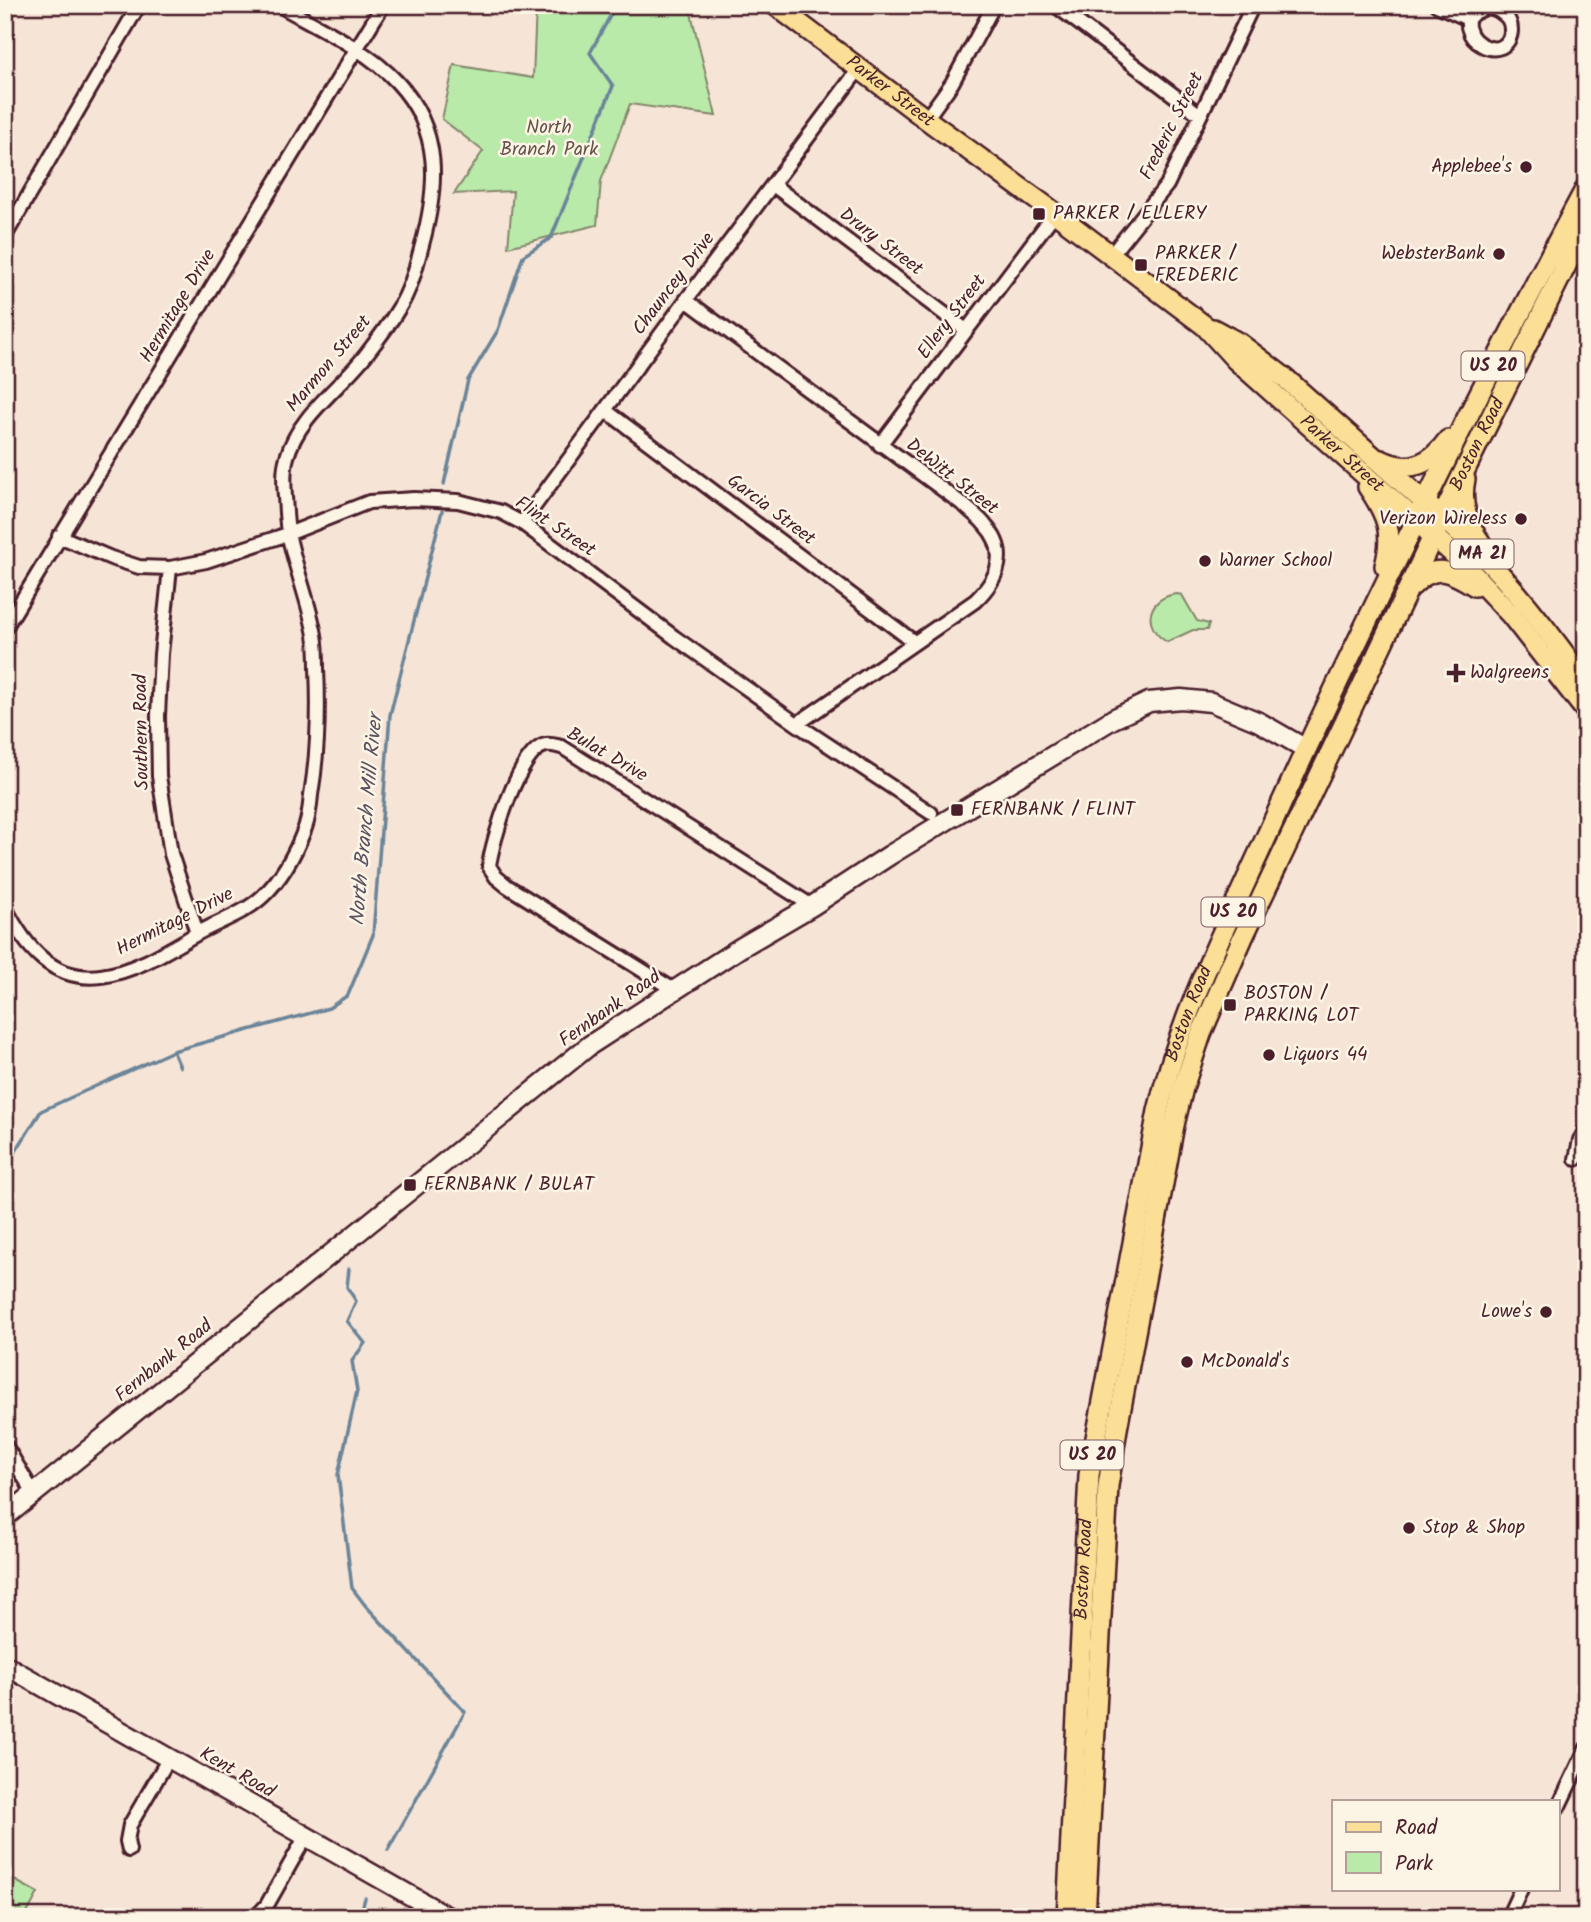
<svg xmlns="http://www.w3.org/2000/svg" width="1591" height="1922" font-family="Kalam,sans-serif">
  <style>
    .green { fill: #b9eaaa; stroke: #82846a; stroke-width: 2 }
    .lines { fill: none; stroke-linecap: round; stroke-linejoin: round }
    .stream { stroke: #6b8499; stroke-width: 3.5 }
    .street-casing { stroke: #4a1f2b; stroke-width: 18 }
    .secondary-casing { stroke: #4a1f2b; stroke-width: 23 }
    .primary-casing { stroke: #4a1f2b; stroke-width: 24 }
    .street { stroke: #fcf5e5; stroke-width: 12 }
    .secondary { stroke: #fcf5e5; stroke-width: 18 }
    .primary { stroke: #fbdf96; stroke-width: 19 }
    .poi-dot { fill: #4a1f2b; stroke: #fcf5e5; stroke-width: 2.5 }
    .labels { text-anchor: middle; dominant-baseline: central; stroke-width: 5; stroke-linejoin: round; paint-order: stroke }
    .shield { fill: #fcf5e5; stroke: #7f5f63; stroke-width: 2 }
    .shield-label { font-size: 18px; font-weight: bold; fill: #4a1f2b }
    .street-label { font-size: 19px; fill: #4a1f2b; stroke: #fcf5e5 }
    .park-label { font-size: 19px; fill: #66524b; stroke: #fcf5e5 }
    .poi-label { font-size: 19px; fill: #4a1f2b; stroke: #fcf5e5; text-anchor: start }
    .water-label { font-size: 21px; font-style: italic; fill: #5a5262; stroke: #fcf5e5 }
  </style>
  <rect width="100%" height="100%" fill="#f6e5d6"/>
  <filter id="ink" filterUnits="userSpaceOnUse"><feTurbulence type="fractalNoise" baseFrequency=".0143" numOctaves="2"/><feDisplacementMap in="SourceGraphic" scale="14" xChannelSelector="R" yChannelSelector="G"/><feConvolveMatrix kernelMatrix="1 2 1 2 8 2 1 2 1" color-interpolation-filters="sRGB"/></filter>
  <g filter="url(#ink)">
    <path class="green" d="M536 5H689L716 116 630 104 601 181 597 225 508 247 513 191 454 194 483 151 442 119 454 65 533 78Z
      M1177 594 1182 595 1197 621 1209 624 1207 630H1193L1167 642C1141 627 1147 597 1177 594Z
      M5 1875 38 1893 25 1917H5Z"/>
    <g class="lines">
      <path class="stream" d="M444 484 468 380 498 330 523 256 551 238 613 86 590 53 616 5
        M173 1051 180 1067
        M5 1157 14 1154 41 1111 173 1051 329 1008 348 995 373 935 390 715 442 511
        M349 1269 347 1287 356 1301 347 1321 365 1343 352 1361 357 1391 338 1475 352 1588 365 1605 465 1712 388 1850
        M360 1917 365 1898"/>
      <g class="street-casing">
        <path id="street" d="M1055 5 1200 115
          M1437 5 1468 19
          M1487 7C1493 8 1499 10 1503 14 1514 21 1514 41 1501 47 1489 52 1472 42 1469 30 1467 26 1468 22 1468 19L1474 13Z
          M926 119 952 83 994 5
          M773 185 966 330
          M5 236 139 5
          M1111 255 1167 185 1253 5
          M686 300 965 506C971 512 980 518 985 525 1010 552 998 579 975 601L797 724
          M605 410 914 642
          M880 445 1055 213
          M522 523 686 300 859 69
          M59 536 111 558 139 567 170 568 206 561 288 534 369 502 414 499 458 501 501 512 522 523 674 637 801 727 931 813
          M170 568 161 654 158 716 159 776 171 854 197 933
          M5 628 383 5
          M5 907C25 947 53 982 101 976 134 972 165 952 193 936 216 922 243 915 263 896 282 878 296 852 305 828 309 818 310 806 311 795 318 753 319 711 317 668 317 657 317 645 315 635 309 602 296 570 289 537 286 524 286 510 285 497 284 484 283 470 287 457 299 414 342 387 368 352 379 338 390 323 399 308 411 289 416 267 422 245 438 186 442 130 397 82 365 48 319 28 279 5
          M674 990 507 886 496 877 489 866C492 842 519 749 546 745 550 744 557 746 562 747L812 906
          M1576 1159 1580 1140 1586 1130
          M5 1445 34 1494
          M1558 1808 1586 1749
          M129 1850 127 1841 130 1825 169 1758
          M256 1917 267 1905 306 1836
          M1508 1917 1521 1889"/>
      </g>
      <g class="secondary-casing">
        <path id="secondary" d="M5 1517 590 1045 740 948 812 906 890 855 1113 719 1149 702 1181 699 1211 702 1259 722 1306 749
          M5 1665 448 1917"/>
      </g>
      <g class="primary-casing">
        <g id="primary">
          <path id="s1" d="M775 5 926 119 1055 213 1205 326 1236 360 1459 559 1511 615 1586 711"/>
          <path d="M1213 329 1239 343 1285 378 1467 540C1512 583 1550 632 1586 684"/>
          <path d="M1381 460C1409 474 1431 464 1448 440"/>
          <path d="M1465 479C1460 504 1467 524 1482 545"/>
          <path d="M1368 487C1387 515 1394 532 1385 566"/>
          <path d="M1412 586C1435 562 1451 571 1475 586"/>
          <path id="s2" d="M1067 1917 1089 1475 1158 1111C1181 1011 1231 916 1273 822 1328 699 1388 577 1448 456 1493 366 1538 277 1586 188"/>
          <path id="s3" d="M1085 1917 1108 1486 1117 1429 1174 1125 1183 1088 1201 1034 1243 937 1459 482 1586 225"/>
        </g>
      </g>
      <use href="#street" class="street"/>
      <use href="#secondary" class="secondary"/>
      <use href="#primary" class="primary"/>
    </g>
  </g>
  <g class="poi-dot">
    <circle cx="1526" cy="167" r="7"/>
    <rect x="1032" y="207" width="14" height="14" rx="3.5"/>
    <circle cx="1499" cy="254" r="7"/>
    <rect x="1134" y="258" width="14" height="14" rx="3.5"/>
    <circle cx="1521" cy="519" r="7"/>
    <circle cx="1205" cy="561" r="7"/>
    <path d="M1452.5 662.5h7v7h7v7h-7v7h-7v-7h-7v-7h7z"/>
    <rect x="950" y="803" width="14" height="14" rx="3.5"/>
    <rect x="1223" y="998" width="14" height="14" rx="3.5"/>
    <circle cx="1269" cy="1055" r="7"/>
    <rect x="403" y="1178" width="14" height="14" rx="3.5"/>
    <circle cx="1546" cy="1312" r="7"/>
    <circle cx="1187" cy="1362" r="7"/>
    <circle cx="1409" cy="1528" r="7"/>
  </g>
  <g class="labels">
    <g class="shield">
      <rect x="1461.5" y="351.5" width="63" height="29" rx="5"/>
      <rect x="1450.5" y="539.5" width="63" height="29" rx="5"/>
      <rect x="1201.5" y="897.5" width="63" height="29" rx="5"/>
      <rect x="1060.5" y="1440.5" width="63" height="29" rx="5"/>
    </g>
    <g class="shield-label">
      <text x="1493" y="366">US 20</text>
      <text x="1482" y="554">MA 21</text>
      <text x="1233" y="912">US 20</text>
      <text x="1092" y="1455">US 20</text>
    </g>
    <g class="street-label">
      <text stroke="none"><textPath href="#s1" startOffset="144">Parker Street</textPath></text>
      <text transform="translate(1172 126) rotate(-63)">Frederic Street</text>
      <text transform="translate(881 242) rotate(37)">Drury Street</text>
      <text transform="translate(674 284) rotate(-53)">Chauncey Drive</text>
      <text transform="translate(178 306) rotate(-59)">Hermitage Drive</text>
      <text transform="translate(952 317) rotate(-53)">Ellery Street</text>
      <text transform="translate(329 364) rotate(-50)">Marmon Street</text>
      <text stroke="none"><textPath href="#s3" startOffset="1545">Boston Road</textPath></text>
      <text stroke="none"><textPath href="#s1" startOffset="724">Parker Street</textPath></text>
      <text transform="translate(952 477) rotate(38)">DeWitt Street</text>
      <text transform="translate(771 510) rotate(37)">Garcia Street</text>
      <text transform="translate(555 527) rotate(34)">Flint Street</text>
      <text transform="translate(142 732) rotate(-91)">Southern Road</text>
      <text transform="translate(607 755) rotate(30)">Bulat Drive</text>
      <text transform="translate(175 922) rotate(-27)">Hermitage Drive</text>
      <text transform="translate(610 1009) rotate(-35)">Fernbank Road</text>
      <text stroke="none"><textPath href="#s2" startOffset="915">Boston Road</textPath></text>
      <text transform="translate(164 1361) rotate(-39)">Fernbank Road</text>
      <text stroke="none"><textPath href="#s2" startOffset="348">Boston Road</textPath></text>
      <text transform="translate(237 1773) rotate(30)">Kent Road</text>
    </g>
    <g class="park-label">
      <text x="549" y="128">North<tspan x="549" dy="22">Branch Park</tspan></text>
    </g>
    <g class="poi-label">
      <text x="1512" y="167" text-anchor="end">Applebee's</text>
      <text x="1053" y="214">PARKER / ELLERY</text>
      <text x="1155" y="254">PARKER /<tspan x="1155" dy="22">FREDERIC</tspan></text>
      <text x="1485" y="254" text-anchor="end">WebsterBank</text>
      <text x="1507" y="519" text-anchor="end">Verizon Wireless</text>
      <text x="1219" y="561">Warner School</text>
      <text x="1470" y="673">Walgreens</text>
      <text x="971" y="810">FERNBANK / FLINT</text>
      <text x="1244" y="994">BOSTON /<tspan x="1244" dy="22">PARKING LOT</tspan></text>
      <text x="1283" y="1055">Liquors 44</text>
      <text x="424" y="1185">FERNBANK / BULAT</text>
      <text x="1532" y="1312" text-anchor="end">Lowe's</text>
      <text x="1201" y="1362">McDonald's</text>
      <text x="1423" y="1528">Stop &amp; Shop</text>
    </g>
    <g class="water-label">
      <text transform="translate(367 820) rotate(-85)">North Branch Mill River</text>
    </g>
  </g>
  <rect width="1591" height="1922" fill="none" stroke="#fcf5e5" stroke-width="28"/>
  <rect x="14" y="14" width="1563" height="1894" fill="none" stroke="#4a1f2b" stroke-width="2.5" filter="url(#ink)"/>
  <rect x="1332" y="1800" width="228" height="91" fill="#fcf5e5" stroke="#b59f9b" stroke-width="2"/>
  <rect x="1346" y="1822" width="35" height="10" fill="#fbdf96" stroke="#b59f9b" stroke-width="2"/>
  <text x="1395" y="1834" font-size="21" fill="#4a1f2b">Road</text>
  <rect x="1346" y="1852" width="35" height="21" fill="#b9eaaa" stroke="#b59f9b" stroke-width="2"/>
  <text x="1395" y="1870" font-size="21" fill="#4a1f2b">Park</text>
</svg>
